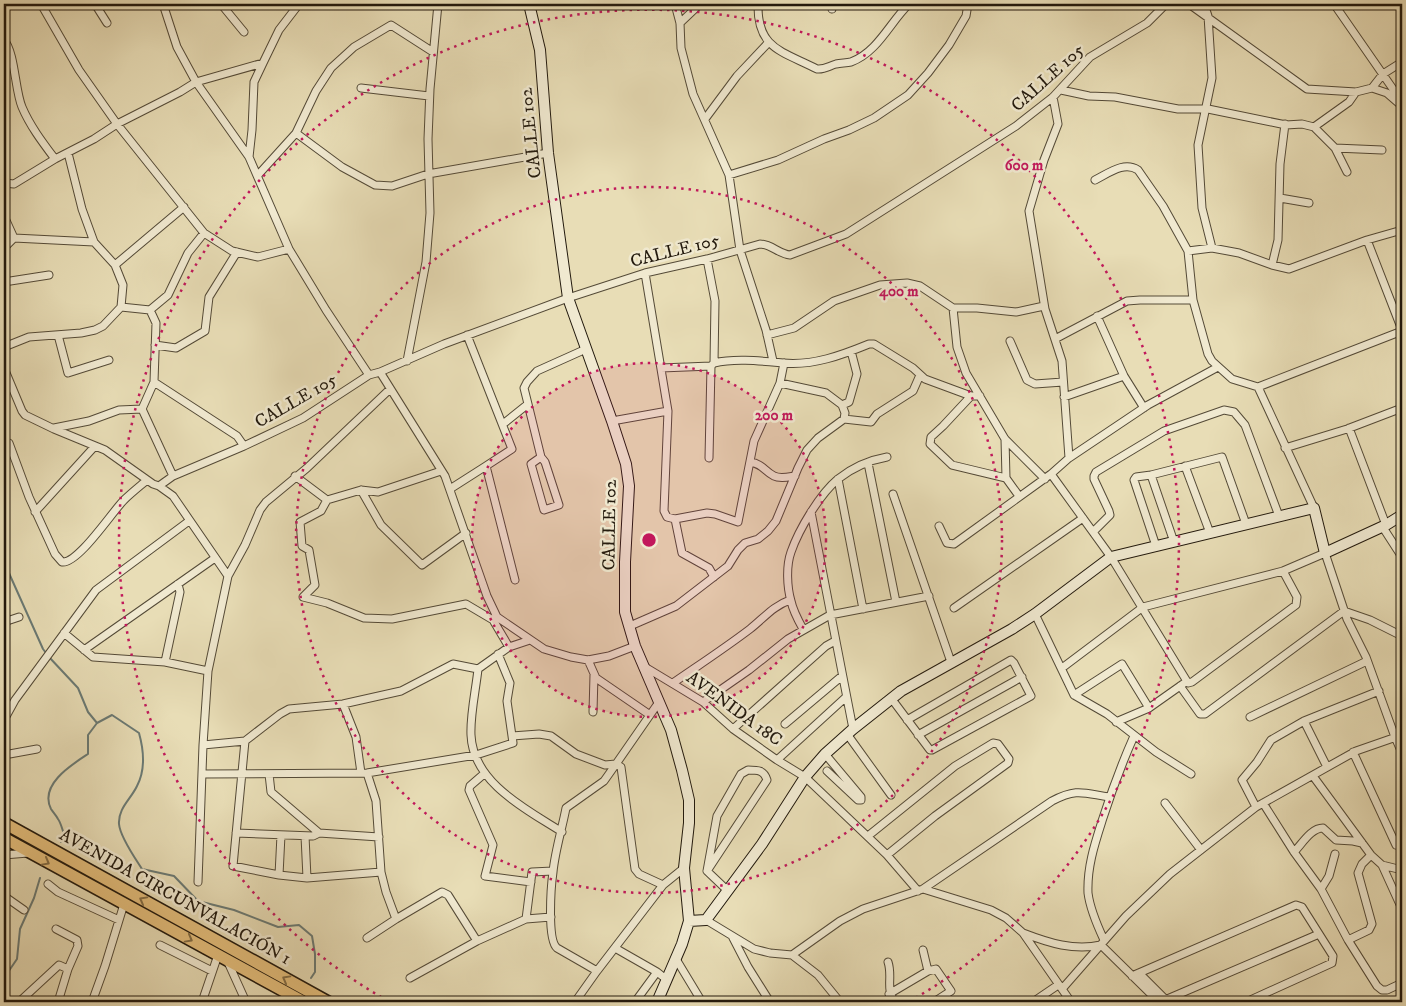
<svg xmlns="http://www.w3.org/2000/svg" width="1406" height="1006" font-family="'IM FELL DW Pica',serif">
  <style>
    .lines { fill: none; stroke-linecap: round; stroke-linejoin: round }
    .stream { stroke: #6b7a74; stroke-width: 2 }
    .street-casing { stroke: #544a37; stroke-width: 9 }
    .secondary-casing { stroke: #22190d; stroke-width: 12 }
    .primary-casing { stroke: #22190d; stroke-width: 14 }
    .street { stroke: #f0e9d0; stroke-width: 7 }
    .secondary { stroke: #f0e9d0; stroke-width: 10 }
    .primary { stroke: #e4be7b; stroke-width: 11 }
    .oneway { stroke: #836c44 }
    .ring { fill: none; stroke: #c2185b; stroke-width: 2.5; stroke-dasharray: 2.5 5 }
    .labels { text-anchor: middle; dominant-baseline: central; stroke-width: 5; stroke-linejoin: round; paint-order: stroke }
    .street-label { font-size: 18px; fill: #22190d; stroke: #f0e9d0 }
    .centre { fill: #c2185b; stroke: #f0e9d0; stroke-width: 2.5 }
    .ring-label { font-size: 15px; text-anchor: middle; font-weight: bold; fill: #c2185b; stroke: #f0e9d0; stroke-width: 5; stroke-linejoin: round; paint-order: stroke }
  </style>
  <rect width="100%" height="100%" fill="#e8ddb6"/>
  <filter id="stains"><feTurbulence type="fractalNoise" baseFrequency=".004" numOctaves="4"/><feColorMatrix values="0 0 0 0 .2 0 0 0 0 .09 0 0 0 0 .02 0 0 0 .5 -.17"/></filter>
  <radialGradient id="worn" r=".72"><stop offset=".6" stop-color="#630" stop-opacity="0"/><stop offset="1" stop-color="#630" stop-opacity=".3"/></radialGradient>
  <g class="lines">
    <path class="stream" d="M4 562 43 649 46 653
      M49 657 78 688 88 712 97 723 112 715 139 733C144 751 146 769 137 786 131 799 118 808 119 824 120 837 135 858 142 869L174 876 198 901 234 910 278 927 299 925 312 936 315 954V972L311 978
      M61 842 64 834C62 829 61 823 58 819 56 815 53 812 51 809 39 785 71 765 88 754V735L97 723
      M4 978 17 959 20 929 34 898 40 878"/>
    <g class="street-casing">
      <path id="street" d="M41 4 79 70 117 124 204 233 232 251 258 257 289 249
        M95 4 107 23
        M163 4 177 47 196 82 249 157 289 249 326 310 369 375
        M221 4 244 32
        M675 4 680 23 681 48 693 94 729 175 740 250 766 330 773 361
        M758 4C757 49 782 51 817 69 824 70 829 66 836 64 841 63 846 63 851 62 878 52 890 22 909 4
        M1189 4 1307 89 1356 92 1372 88 1387 93 1402 106
        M1204 4 1208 16 1212 78 1198 145 1202 208 1212 248
        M1334 4 1402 102
        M832 9 833 4
        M680 23 700 4
        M4 40C15 52 15 91 22 107 30 126 43 143 55 159
        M361 88 429 96
        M1372 88 1383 74 1402 62
        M1061 90 1089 96 1115 97 1178 109H1208L1286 125 1302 124 1314 127 1335 148 1382 150
        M1053 97 1058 124 1044 160 1029 211 1045 309 1062 361 1069 458
        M705 119 737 76 768 43
        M1314 127 1349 102 1356 92
        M296 133 342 167 375 185 392 186 428 174 548 153
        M1335 148 1347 172
        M249 157 252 130 254 82 263 63
        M258 175 296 133 316 91 331 68 354 47 391 25 433 52
        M729 175 778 160 824 139 849 130 874 118 908 95 928 73 949 45 966 16 968 4
        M1095 180C1109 173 1124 161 1138 170L1163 206 1188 251 1193 300 1208 354 1212 361 1232 379 1258 387 1402 331
        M4 183 14 184 55 159 94 139 117 124 180 92 196 82 263 63 279 30 299 4
        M1280 198 1309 203
        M4 216 14 238 94 242
        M1367 240 1402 330
        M4 248 14 238
        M1188 251 1212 248 1239 253 1272 265 1289 269 1367 240 1402 230
        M707 259 715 301 714 363 711 366 709 458
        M115 265 184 207
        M1272 265 1278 240 1280 164 1285 124
        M645 273 668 411 664 511 667 517 675 519 682 553 709 568 714 577
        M4 282 49 275
        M121 307 150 310 168 295 188 253 204 233
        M953 308 957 347 966 373 1005 439 1045 479
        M1097 316 1124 376 1144 408
        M58 335 68 373 109 360
        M467 335 512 449 486 466 515 580
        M767 335 794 328 834 301 880 285 907 283 920 286 953 308H977L1016 312 1044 306
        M1055 339 1127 301 1140 300H1193
        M1010 341 1027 380 1035 384 1063 382
        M155 345 176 348 205 331 209 297 237 252
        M4 347 29 337 81 333 95 330 103 326 121 307 123 285 115 265 94 242 82 209 68 153
        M407 361 426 262 430 213 428 139 430 89 438 4
        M714 363C735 358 761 361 783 363 813 366 842 355 869 344H874L913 368 925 379 971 396H980
        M784 363 780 383 826 393 842 405 849 402 857 374 851 351
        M4 368 22 411 25 415 54 429 105 450 153 484 159 486 173 476 244 446 303 418 369 375 380 372 444 344 568 298 645 273 707 259 760 244C771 244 779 254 790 255L846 234 1016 126 1053 97 1090 57 1147 23 1166 4
        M661 368 711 366
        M380 372 445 476 487 596 497 617 544 649 571 657 588 660 609 656 635 646
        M154 382 237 436 244 446
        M1258 387 1314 508
        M971 396 943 426 931 437 930 444 952 465 1006 478 1019 496
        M1064 397 1124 376
        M528 404 541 457 545 462 559 505 544 510 531 464 541 457
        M842 405 845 413 844 419
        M142 409 154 382 156 323 150 310
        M612 421 668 411
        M503 424 528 404 524 388 527 382 537 371 586 349
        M54 428 89 421 119 410 142 409 173 476
        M1349 428 1386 525
        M1005 439 1006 478
        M9 443 29 497 55 554 62 562C78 564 112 512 124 500 131 493 140 486 147 480
        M1285 448 1347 429 1402 408
        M750 462C763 464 764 471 774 476 780 479 788 477 795 476
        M868 463 896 602
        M1185 466 1210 533
        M441 471 378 492 361 490 327 500 321 511 300 522 302 546 309 550 315 585 303 597 327 603 364 618 392 619 466 604 493 620 509 647
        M1051 474 1111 557 1188 683 1192 682 1296 605 1297 597 1283 571
        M1151 475 1174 542
        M295 476 327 500
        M838 479 863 609
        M159 486 173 496 228 576
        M450 489 486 466
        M361 490 381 525 422 565 466 533
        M893 494 951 662
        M35 512 95 446
        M811 512 853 729
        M675 519 707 513 715 514 738 522 754 441 780 383
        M939 526 947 543 954 544 1051 474 1069 458 1148 405 1218 367
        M1382 526 1402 557
        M1093 532 1110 515 1109 511 1094 479V476L1096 472 1164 431 1224 410 1234 412 1245 425 1279 516
        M1156 546 1134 480 1136 477 1151 475 1222 457 1246 524
        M954 608 1083 518
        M1035 614 1074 695 1107 714 1156 752 1191 774
        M4 622 19 617
        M630 626 676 606 728 566 738 550 745 543 758 539 768 531 776 521 798 468 807 450 818 438 844 419 871 422 877 414 913 391 920 375
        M803 629C798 620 793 611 791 601 787 587 786 566 791 552 799 529 820 494 838 479 852 468 870 460 887 457
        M64 633 93 657 165 662 208 671
        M530 640 509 647 478 669C476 689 470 715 471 735 473 783 526 809 562 832
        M84 650 215 558
        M588 660 596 678 650 715
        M165 662 180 592 178 584
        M645 667 703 702 733 729 777 760 805 777 887 855 918 891
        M1062 668 1143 607 1283 571 1325 553 1347 619 1366 657 1395 737 1402 753
        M673 683C699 665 725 648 750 629 764 618 773 606 790 600
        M1180 686 1200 714H1205L1344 611 1370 620 1402 636
        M1074 695 1122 664 1149 708
        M891 698 930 750H932L1031 696 1014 663 1011 660 907 720
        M659 702 616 764 621 767 635 869 639 874 663 885
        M703 702 749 670 788 639 830 615 929 596
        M343 704 356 737 361 773
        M593 712 594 675
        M1250 717 1367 661
        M4 720 15 700 96 590 189 521
        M1304 721 1327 767
        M1116 722 1149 708 1183 684
        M785 724 842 676
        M733 729 826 646 835 641
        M847 734 891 795
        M918 735 1022 677
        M512 736 539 734 551 736 576 754 605 765 616 764
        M245 741 233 866 279 875 307 878 381 872
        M203 745 245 741 280 714 289 709 343 704 401 691 453 664 478 669
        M1353 752 1396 845
        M825 754 861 797V800H858L827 771
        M4 755 37 749
        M777 760 846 697
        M748 770C758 770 764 770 767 780L707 871 717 816 741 774Z
        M367 773 376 801 381 872 386 892 396 919
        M485 773 470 786 469 790 493 845 485 876 531 882
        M203 774 367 773 476 755 513 743 507 701 510 683 498 654
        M269 774 271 792 319 833 379 837
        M1313 776 1371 855 1382 865 1402 870
        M1165 803 1201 850
        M1263 803 1294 852 1321 889 1348 940 1377 986 1382 990H1387L1402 983
        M1256 807 1242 780 1257 762 1271 740 1304 721 1379 691
        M236 833 313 836 319 833
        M305 836 307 878
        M868 836 955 766 993 743 998 744 1009 759 1008 763 935 816 887 855
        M1294 852C1302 844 1311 828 1323 828L1336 840 1353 841 1362 843
        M4 855 28 853
        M1382 865 1402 909
        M707 871 728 891
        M279 875 281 835
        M198 882 203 745 208 671 228 576 245 545 260 510 266 502 307 468 390 389
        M48 884 58 892 119 920
        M923 889 1052 801C1077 788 1083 793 1109 797
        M1321 889 1329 876 1335 854
        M4 896 24 910
        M526 919 532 872 553 871
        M706 920 754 949 770 953 792 955 818 975 840 1002
        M56 929 77 940 78 946 68 969 58 1002
        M1023 933C1049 943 1074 951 1101 945L1159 1002
        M367 938 396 919 442 892 448 895 477 941
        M733 938 748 967 770 1002
        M1104 940C1097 925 1090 909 1088 893 1087 866 1095 843 1103 818 1112 790 1122 763 1134 736
        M1348 940 1369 930 1372 924 1358 873 1362 864 1371 855
        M160 945 212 971
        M615 948 657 972 666 979
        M792 955 840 921 863 909 923 889 991 910 1006 918 1023 933 1071 1002
        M676 959 702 1002
        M227 960 246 1002
        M888 962C893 977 885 989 895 1002
        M597 971 557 948C547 940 551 886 553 872 555 851 562 829 566 808L604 781 616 764
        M928 971 936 969 951 991 934 1002
        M1139 973 1168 1002
        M1132 976 1296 905 1302 907 1333 956 1332 963 1246 1002
        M410 978 477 941 526 919 551 917
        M1062 989 1126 916 1170 874 1256 807 1356 751 1402 735
        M889 994 928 971 923 950
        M1165 1000 1319 934
        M19 1002 59 965 68 969
        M92 1002 105 966 124 904
        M202 1002 218 955
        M575 1002 597 971 663 885 684 868
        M635 1002 657 972
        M1033 1002 1058 985"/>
    </g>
    <g class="secondary-casing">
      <path id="secondary" d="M527 4 530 8 540 50 548 153 568 298 612 421 626 464 629 486 625 562V612L635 646 671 730 682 770 689 800V823L684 868 689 921 682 944 657 1002
        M689 921 706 920 762 844 805 777 825 754 853 729 901 691 1012 629 1035 614 1111 557 1314 508 1325 553 1386 525 1402 515"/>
    </g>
    <g class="primary-casing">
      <path id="primary" d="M4 823 328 1002
        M4 838 304 1002"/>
    </g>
    <use href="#street" class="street"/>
    <use href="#secondary" class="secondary"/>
    <use href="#primary" class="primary"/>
  </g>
  <defs><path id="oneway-chevron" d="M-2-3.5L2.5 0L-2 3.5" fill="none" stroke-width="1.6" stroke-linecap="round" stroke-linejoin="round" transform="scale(1.25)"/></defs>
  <g class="oneway">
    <use href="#oneway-chevron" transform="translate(46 862) rotate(29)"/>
    <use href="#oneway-chevron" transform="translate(143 900) rotate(-151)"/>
    <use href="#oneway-chevron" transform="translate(189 939) rotate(29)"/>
    <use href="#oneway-chevron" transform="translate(286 979) rotate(-151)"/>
  </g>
  <circle cx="649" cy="540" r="177" fill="#c2185b" fill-opacity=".12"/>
  <g class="ring">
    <circle cx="649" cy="540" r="177"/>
    <circle cx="649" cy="540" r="353"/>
    <path d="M388 1001A530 530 0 1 1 910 1001"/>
  </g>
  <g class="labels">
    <g class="street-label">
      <text transform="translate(1048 78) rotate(-42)">CALLE 105</text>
      <text transform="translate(531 133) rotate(-96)">CALLE 102</text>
      <text transform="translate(675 251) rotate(-14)">CALLE 105</text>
      <text transform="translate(296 401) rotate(-30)">CALLE 105</text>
      <text transform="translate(610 525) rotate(-89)">CALLE 102</text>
      <text transform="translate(734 709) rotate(36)">AVENIDA 18C</text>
      <text transform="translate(175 897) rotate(29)">AVENIDA CIRCUNVALACIÓN 1</text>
    </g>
  </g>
  <circle cx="649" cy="540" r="8" class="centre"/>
  <g class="ring-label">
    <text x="1024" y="170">600 m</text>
    <text x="899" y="296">400 m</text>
    <text x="774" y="420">200 m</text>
  </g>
  <rect width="1406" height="1006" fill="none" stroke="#e8ddb6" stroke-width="20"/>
  <rect x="5" y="5" width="1396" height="996" fill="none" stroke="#22190d" stroke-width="2.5"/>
  <rect x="10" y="10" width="1386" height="986" fill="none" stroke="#22190d"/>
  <rect width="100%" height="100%" filter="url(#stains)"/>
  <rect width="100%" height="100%" fill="url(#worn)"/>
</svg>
